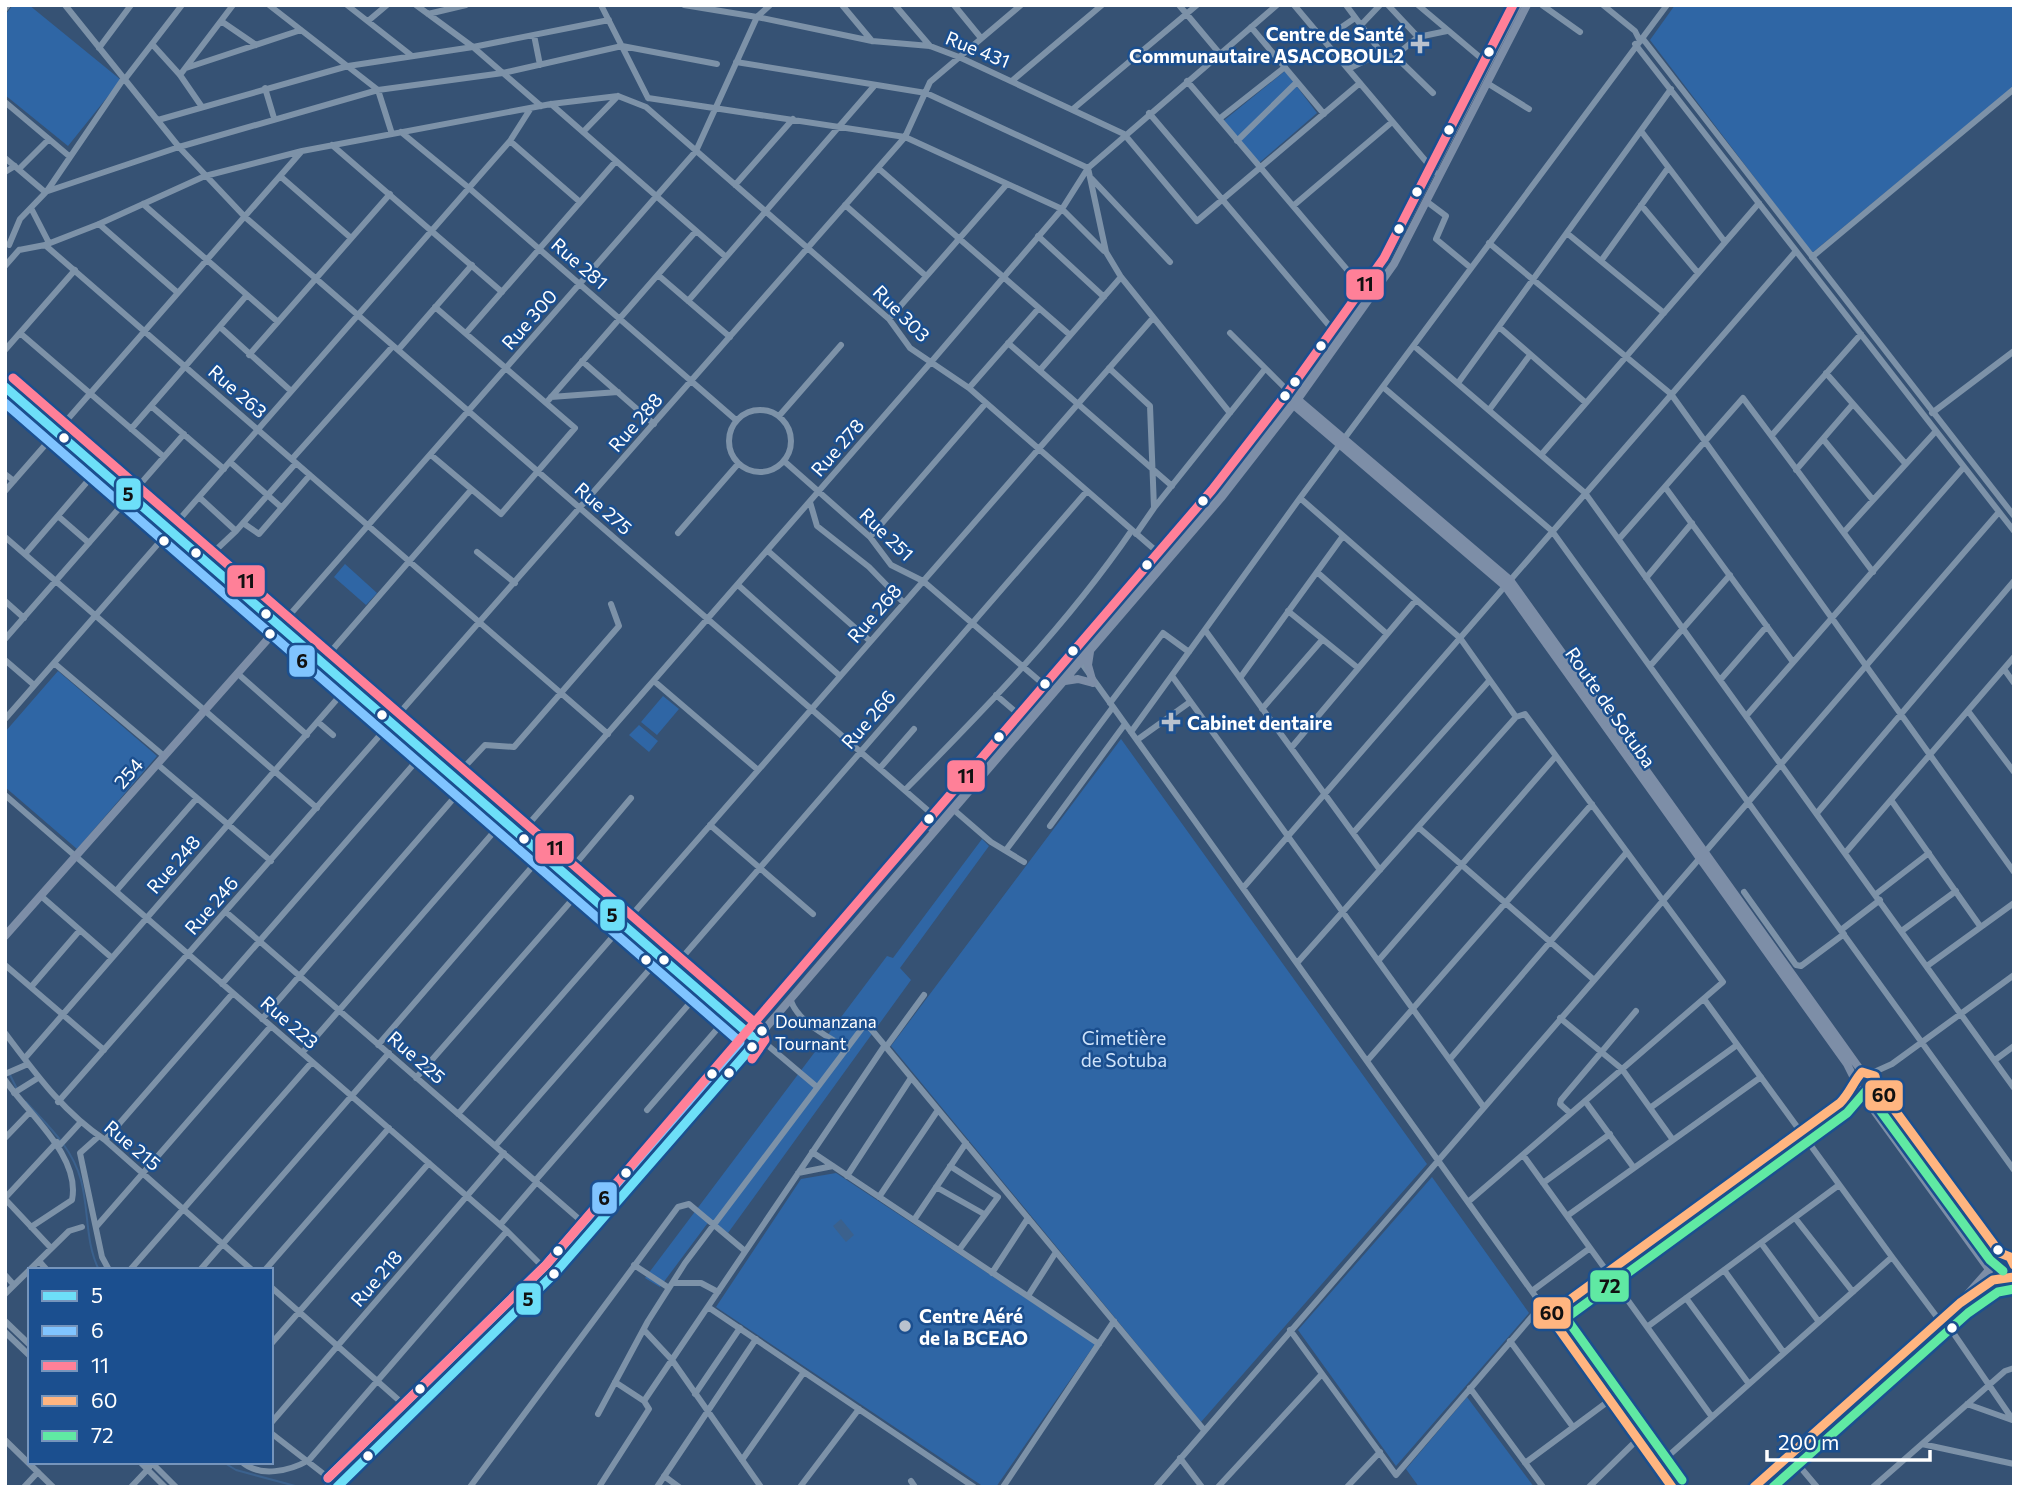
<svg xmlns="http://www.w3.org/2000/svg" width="2019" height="1492" font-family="Commissioner,sans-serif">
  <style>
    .green { fill: #2f66a5 }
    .water { fill: #3b618d }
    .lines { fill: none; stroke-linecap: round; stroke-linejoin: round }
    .stream { stroke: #3b618d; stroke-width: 2 }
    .minor { stroke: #7d92a8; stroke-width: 6 }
    .major { stroke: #7d8ea7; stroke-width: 8 }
    .bus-1-casing { stroke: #1b4f8f; stroke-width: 14 }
    .bus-2-casing { stroke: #1b4f8f; stroke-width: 14 }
    .bus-3-casing { stroke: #1b4f8f; stroke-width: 14 }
    .bus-4-casing { stroke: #1b4f8f; stroke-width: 14 }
    .bus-5-casing { stroke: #1b4f8f; stroke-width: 14 }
    .bus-1 { stroke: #6ddff8; stroke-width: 9 }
    .bus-2 { stroke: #80c4ff; stroke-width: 9 }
    .bus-3 { stroke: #ff8098; stroke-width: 9 }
    .bus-4 { stroke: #ffb580; stroke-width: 9 }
    .bus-5 { stroke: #60e9a3; stroke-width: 9 }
    .poi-dot { fill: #b9c2ce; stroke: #1b4f8f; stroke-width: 2.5 }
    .bus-dot { fill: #fff; stroke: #1b4f8f; stroke-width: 2.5 }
    .labels { text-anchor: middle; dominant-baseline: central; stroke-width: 5; stroke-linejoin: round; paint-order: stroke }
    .bus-label { font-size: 17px; fill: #fff; stroke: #1b4f8f; text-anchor: start }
    .poi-label { font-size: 19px; font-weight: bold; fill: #fff; stroke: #1b4f8f; text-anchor: start }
    .street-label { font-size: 19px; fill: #fff; stroke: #1b4f8f }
    .park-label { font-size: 19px; fill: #cfe3fa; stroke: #1b4f8f }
    .line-badge { stroke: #1b4f8f; stroke-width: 2.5 }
    .pale-badge-label { font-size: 19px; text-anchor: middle; font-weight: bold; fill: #111 }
  </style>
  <rect width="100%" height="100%" fill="#365274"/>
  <path class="green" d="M13 5H29L121 80 68 146 5 95V15Z
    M1675 5H2014V86L1812 253 1650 40Z
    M1285 71 1317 113 1259 163 1222 122Z
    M345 564 377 593 366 605 334 577Z
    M58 671 157 756 77 849 5 787V732Z
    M663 696 679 709 657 735 641 722Z
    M639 725 658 741 649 752 629 735Z
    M1121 739 1427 1164 1201 1422 891 1046Z
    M982 839 989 846 900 968 911 980 728 1233 710 1220 660 1287 645 1278 887 956 893 958Z
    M1876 1092 1881 1093 1994 1251 1985 1261 1870 1100Z
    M836 1173 1095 1344 996 1487H984L716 1307 801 1179Z
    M1432 1177 1529 1313 1396 1466 1298 1330Z
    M1467 1397 1534 1487H1419L1406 1469Z"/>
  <path class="water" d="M841 1219 854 1235 846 1242 833 1226Z"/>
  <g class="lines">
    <path class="stream" d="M10 1075 17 1089
      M26 1102C48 1126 72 1147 81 1180 89 1210 85 1242 99 1270
      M223 1462 236 1470 299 1487"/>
    <path class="minor" d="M65 5 179 147 245 217 940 821
      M269 5 378 90 392 134
      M347 5 412 56
      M416 5 473 47 541 106
      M601 5 648 98
      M684 5 757 17 872 41 930 46 959 57 1124 134 1197 221 1360 83
      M842 5 872 41
      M895 5 930 46
      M954 5 981 38
      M1179 5 1220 54
      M1294 5 1435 172
      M1346 5 1383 55
      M1388 5 1418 37
      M1418 5 1488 64
      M1542 5 1580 32
      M1603 5 1635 31 1640 41
      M5 9 8 5
      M428 14 466 5
      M221 21 256 45
      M368 21 387 5
      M1361 25 1380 5
      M1251 27 1324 114
      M534 35 540 65
      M1643 39 2014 516
      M1323 40 1355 18
      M152 44 180 75 202 107
      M1635 44 2014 531
      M99 48 131 5
      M1395 56 1433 93
      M736 62 926 93 1088 168 1106 252 1121 277 1230 413
      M186 68 301 30
      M1348 69 1375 56H1395L1418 37 1447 31
      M180 75 233 5
      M125 79 182 5
      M1013 80 1102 5
      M1187 81 1366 292
      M1487 83 1529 109
      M265 88 274 118
      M648 98 905 137 1062 209 1104 251
      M5 102 69 156
      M551 104 726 257
      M1073 109 1197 5
      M1149 113 1338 336
      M1219 119 1285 67
      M158 120 348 66 473 47 609 20
      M1641 131 1725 242
      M401 132 469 188 736 420
      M583 132 618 96
      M510 141 580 202
      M1237 141 1297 82
      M332 145 502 292
      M5 158 45 192 179 147 378 90 503 73 622 46 717 64
      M878 168 1070 335
      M19 169 49 139
      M5 172 15 166
      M280 176 351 238
      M1092 179 1170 262
      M735 185 793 119
      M1426 201 1446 216 1436 239 1471 268
      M143 204 278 322
      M845 205 926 276
      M1641 205 1698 273
      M1293 206 1392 122
      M31 208 49 243
      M99 224 178 293
      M1568 234 1664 313
      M1038 236 1104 297
      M1489 243 1671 394 2014 872
      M9 245 20 219 47 191 124 78
      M45 245 608 734
      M19 250 45 245 99 224 205 176 302 151 551 104 618 96 646 107 889 319 910 348 969 388 1162 556
      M1812 257 2014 89
      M1601 261 1668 168
      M5 266 19 250
      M658 275 730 337
      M688 301 875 85
      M889 319 1007 184
      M220 327 291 391
      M1499 327 1586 403
      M20 333 164 457
      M466 333 616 161
      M1230 333 1292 395
      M1008 343 1172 486
      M1414 346 1585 493 2014 1088
      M5 350 75 270
      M398 350 472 265
      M249 355 390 194
      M582 361 654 424
      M1109 368 1150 406 1154 508 1136 534
      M1040 370 1121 277
      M1826 373 1904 462
      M1458 383 1671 89
      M1383 387 1552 531 2014 1170
      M969 388 1039 308
      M551 397 618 392
      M546 403 696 231
      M151 406 224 469
      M729 441a31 31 0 1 1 62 0a31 31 0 1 1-62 0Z
      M1489 410 1530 355
      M1932 413 2014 351
      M779 416 841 345
      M131 429 247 295
      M1772 435 1861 334
      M1823 439 1873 500
      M431 455 501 514 575 428 435 307
      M1541 455 1759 203
      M292 459 393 346
      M784 461 870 537 891 565 923 581 1049 689
      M230 462 281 507
      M1796 470 1853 404
      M5 474 14 481
      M1665 487 1793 662
      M5 491 301 152
      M199 497 236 531
      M1300 498 1460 638 1516 717 1525 714 1723 982 1468 1202
      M810 502 817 526 869 567 904 603
      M1154 508 1265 369
      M58 516 89 543
      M243 523 259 534 310 475
      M1844 532 1936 431
      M678 533 738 464
      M5 537 317 808
      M870 537 986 403
      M1619 539 1743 398 1873 572
      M768 551 870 641
      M477 552 515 583
      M25 554 99 468
      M202 563 236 531 296 463
      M1317 572 1387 634
      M1646 578 1692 523
      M738 585 840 676
      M5 601 24 618
      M1288 611 1358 668
      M279 627 696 151 757 17 770 5
      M1205 630 1380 870
      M5 639 184 434
      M1078 658 1672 1487
      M5 660 34 685
      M54 663 164 756
      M320 664 471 490
      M1650 666 1730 575
      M2004 669 2014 683
      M237 673 307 735
      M1172 676 1483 1106
      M1240 678 1343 536
      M1721 679 1767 626
      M654 681 758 770
      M996 695 1024 719
      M1110 703 1163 633 1189 652
      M1262 709 1322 640
      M1968 711 2014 772
      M1747 715 1964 467
      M5 719 510 141 531 108
      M318 722 333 735
      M1131 732 1300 498 1667 5
      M1137 740 1190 702
      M1291 748 1416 600
      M157 764 271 861
      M880 768 914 729
      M455 777 485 745 514 747 619 626 611 604
      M905 790C985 709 1067 625 1132 530
      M5 795 507 1231 548 1272
      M1891 800 1980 926
      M954 810 991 842 1024 862
      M1817 813 2014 581
      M710 825 813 914
      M1050 826 1125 724
      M1418 827 1593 979
      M1353 833 1489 681
      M520 834 932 361 1062 209 1088 168 1277 5
      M1006 850 1113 707
      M1846 852 2014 657
      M567 874 631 798
      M1243 888 1796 251
      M116 891 197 798
      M1744 892 1796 965 1801 966 1844 934
      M1876 894 1929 853
      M41 896 112 958
      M226 912 587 1226
      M1841 930 1880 900
      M1903 930 1956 891
      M1378 961 1556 756
      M1297 963 1516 717
      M5 965 104 1050
      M1927 966 2014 903
      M673 968 1087 491
      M222 984 420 757
      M31 987 80 930
      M1704 999 1892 1257 1940 1321 1954 1334 2013 1420
      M791 1001C799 1023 828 1036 847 1049
      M1560 1018 1622 1069 1673 1140
      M262 1019 460 791
      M5 1033C36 1074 62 1111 105 1140L252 1270
      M759 1038 817 1087
      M378 1045 538 860
      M886 1047 924 995
      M302 1053 499 826
      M25 1058 345 690
      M1450 1059 1627 852
      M1995 1060 2014 1046
      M1367 1061 1592 804
      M1872 1073 1892 1064 2014 975
      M5 1074 28 1064
      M416 1078 579 892
      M5 1080C28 1114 81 1156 72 1200L31 1227
      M14 1093 38 1078
      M1585 1101 1634 1168
      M58 1102 905 137 930 82 1021 5
      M1650 1108 1737 1045
      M647 1110 725 1020
      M1570 1113 1560 1104 1561 1100 1636 1011
      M458 1114 1153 318
      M99 1136 80 1153 102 1257 109 1270
      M5 1138 29 1113
      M105 1140 233 993
      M59 1146 80 1123
      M495 1146 657 961
      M812 1152 1099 1344
      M1523 1155 1712 1417
      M950 1166 998 1197 959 1250
      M798 1173 833 1166
      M847 1176 911 1078
      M535 1181 696 996
      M1543 1183 1610 1134
      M936 1187 984 1214
      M879 1197 938 1110
      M5 1198 57 1142
      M5 1199 51 1248
      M1567 1216 1761 1077
      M1795 1218 1853 1292
      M914 1220 966 1143
      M500 1225 537 1182
      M96 1227 271 1026
      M1761 1243 1819 1322
      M39 1261 47 1270
      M634 1265 669 1288
      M130 1270 312 1062
      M200 1270 389 1053
      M265 1270 389 1128
      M1724 1270 1784 1353
      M992 1273 1028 1218
      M5 1275 14 1285
      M673 1283H701L718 1292
      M271 1287 411 1411
      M1532 1291 1590 1248
      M5 1294 69 1231 82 1227
      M1028 1296 1056 1252
      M1686 1298 1749 1384
      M708 1307 974 1487
      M1549 1315 1800 1131 1840 1103 1862 1094
      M5 1321 30 1345
      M1647 1327 1839 1185
      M644 1330 672 1360 761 1487
      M1290 1330 1396 1475 1542 1305
      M5 1332 30 1356
      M1510 1341 1573 1427
      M271 1344 429 1163
      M1470 1388 1543 1487
      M695 1394 740 1328
      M644 1401 885 1045
      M1967 1404 2012 1420
      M598 1414 648 1321 685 1263 866 1023 1204 1430
      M271 1423 504 1153
      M271 1433 334 1482
      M5 1440 53 1487
      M1922 1444 2014 1464
      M1790 1455 1817 1487
      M1180 1458 1202 1487
      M742 1460 804 1372
      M140 1462 165 1487
      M151 1462 176 1487
      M242 1462C260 1478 290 1471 309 1460L507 1231
      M1525 1463 1610 1400
      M1657 1466 1892 1257
      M664 1476 679 1487
      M911 1481 915 1487
      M24 1487 38 1472
      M131 1487 149 1468
      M470 1487 678 1207 689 1204 745 1251
      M599 1487 649 1409 644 1401 615 1382
      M657 1487 756 1339
      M800 1487 859 1409
      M1003 1487 1114 1321
      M1156 1487 1999 512
      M1218 1487 1322 1374
      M1347 1487 1380 1452
      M1589 1487 1638 1439
      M1873 1487 2005 1371 2014 1368"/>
    <path class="major" d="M5 387 757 1041
      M1296 398 1510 580 1862 1072
      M5 400 674 976
      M1290 402 1505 586 1847 1064 1855 1080
      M1090 652 1088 665 1093 683
      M1065 681 1078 679 1093 683
      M931 828 1214 496 1319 360 1387 258 1518 5
      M5 936 275 631
      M1877 1086 1871 1093 1862 1094 1855 1086V1080L1862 1072 1875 1076 1877 1086 1991 1240 2000 1253 2010 1257 2014 1266
      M1862 1094 1988 1268
      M1989 1271 1990 1260 2000 1253
      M1966 1296 1989 1270
      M328 1487 547 1271 646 1159
      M337 1487 555 1273 1221 498 1298 399 1394 264 1527 5
      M1754 1487 1960 1303 1993 1280 2014 1277"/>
    <g class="bus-1-casing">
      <path id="bus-1" d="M5 387 757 1041 555 1273 337 1487"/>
    </g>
    <g class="bus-2-casing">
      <path id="bus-2" d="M5 403 740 1042 546 1265 328 1478"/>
    </g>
    <g class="bus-3-casing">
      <path id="bus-3" d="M13 378 761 1028 765 1040 752 1059
        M328 1478 546 1265 1212 490 1288 392 1384 258 1513 5"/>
    </g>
    <g class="bus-4-casing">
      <path id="bus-4" d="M1672 1487 1549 1315 1840 1103C1850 1093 1853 1082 1862 1072L1875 1076 1877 1086 2000 1253 2010 1257 2014 1265
        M1754 1487 1960 1303 1993 1280 2014 1277"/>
    </g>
    <g class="bus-5-casing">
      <path id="bus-5" d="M1682 1480 1566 1318 1847 1113 1866 1091 1990 1260 2003 1271
        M1773 1487 1968 1313 1998 1292 2014 1289"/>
    </g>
    <use href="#bus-1" class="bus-1"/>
    <use href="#bus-2" class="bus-2"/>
    <use href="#bus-3" class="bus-3"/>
    <use href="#bus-4" class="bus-4"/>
    <use href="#bus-5" class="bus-5"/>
  </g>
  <g class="poi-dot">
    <path d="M1416.5 33.5h7v7h7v7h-7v7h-7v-7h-7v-7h7z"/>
    <path d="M1167.5 711.5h7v7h7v7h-7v7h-7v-7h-7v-7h7z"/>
    <circle cx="905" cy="1326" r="7"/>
  </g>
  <g class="bus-dot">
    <circle cx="1489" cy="52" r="6"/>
    <circle cx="1449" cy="130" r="6"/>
    <circle cx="1417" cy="192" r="6"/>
    <circle cx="1399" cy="229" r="6"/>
    <circle cx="1321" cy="346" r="6"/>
    <circle cx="1295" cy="382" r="6"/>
    <circle cx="1285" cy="396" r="6"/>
    <circle cx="64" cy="438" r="6"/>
    <circle cx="1203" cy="501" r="6"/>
    <circle cx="164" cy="541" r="6"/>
    <circle cx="196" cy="553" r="6"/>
    <circle cx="1147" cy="565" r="6"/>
    <circle cx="266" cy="614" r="6"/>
    <circle cx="270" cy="634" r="6"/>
    <circle cx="1073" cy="651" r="6"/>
    <circle cx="1045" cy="684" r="6"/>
    <circle cx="382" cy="715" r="6"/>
    <circle cx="999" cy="737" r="6"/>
    <circle cx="929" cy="819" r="6"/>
    <circle cx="524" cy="839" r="6"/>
    <circle cx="646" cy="960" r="6"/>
    <circle cx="664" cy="960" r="6"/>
    <circle cx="762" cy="1031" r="6"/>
    <circle cx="752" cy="1047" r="6"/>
    <circle cx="729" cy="1073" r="6"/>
    <circle cx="712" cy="1074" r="6"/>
    <circle cx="626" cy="1173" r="6"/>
    <circle cx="1998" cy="1250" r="6"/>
    <circle cx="558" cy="1251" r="6"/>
    <circle cx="554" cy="1274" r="6"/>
    <circle cx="1952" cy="1328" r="6"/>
    <circle cx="420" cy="1389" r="6"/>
    <circle cx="368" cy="1456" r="6"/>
  </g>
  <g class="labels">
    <g class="bus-label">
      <text x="775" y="1021">Doumanzana<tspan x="775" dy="22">Tournant</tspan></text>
    </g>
    <g class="poi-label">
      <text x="1404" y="33" text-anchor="end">Centre de Santé<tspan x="1404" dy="22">Communautaire ASACOBOUL2</tspan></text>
      <text x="1187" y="722">Cabinet dentaire</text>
      <text x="919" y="1315">Centre Aéré<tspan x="919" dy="22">de la BCEAO</tspan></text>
    </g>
    <g class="street-label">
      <text transform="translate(978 49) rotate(22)">Rue 431</text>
      <text transform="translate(580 263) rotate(41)">Rue 281</text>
      <text transform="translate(902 313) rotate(45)">Rue 303</text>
      <text transform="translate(529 319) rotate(-49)">Rue 300</text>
      <text transform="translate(238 391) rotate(41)">Rue 263</text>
      <text transform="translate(635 422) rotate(-49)">Rue 288</text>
      <text transform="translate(837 447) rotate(-49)">Rue 278</text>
      <text transform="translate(604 508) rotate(41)">Rue 275</text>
      <text transform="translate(887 534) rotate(44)">Rue 251</text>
      <text transform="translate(874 613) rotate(-49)">Rue 268</text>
      <text transform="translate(1611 707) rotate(55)">Route de Sotuba</text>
      <text transform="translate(868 719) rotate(-49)">Rue 266</text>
      <text transform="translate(128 773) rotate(-49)">254</text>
      <text transform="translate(173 864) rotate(-49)">Rue 248</text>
      <text transform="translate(211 905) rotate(-49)">Rue 246</text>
      <text transform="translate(290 1022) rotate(41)">Rue 223</text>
      <text transform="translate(417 1057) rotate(41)">Rue 225</text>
      <text transform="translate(133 1145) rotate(40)">Rue 215</text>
      <text transform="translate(376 1278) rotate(-49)">Rue 218</text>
    </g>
    <g class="park-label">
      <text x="1124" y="1037">Cimetière<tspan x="1124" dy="22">de Sotuba</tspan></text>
    </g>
  </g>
  <g class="line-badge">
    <rect x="1345" y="268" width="40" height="33" rx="7" fill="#ff8098"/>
    <rect x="115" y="477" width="27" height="34" rx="7" fill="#6ddff8"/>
    <rect x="226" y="564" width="40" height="34" rx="7" fill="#ff8098"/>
    <rect x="288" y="644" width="28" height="34" rx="7" fill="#80c4ff"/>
    <rect x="946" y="759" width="40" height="34" rx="7" fill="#ff8098"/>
    <rect x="534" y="832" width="41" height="33" rx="7" fill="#ff8098"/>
    <rect x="599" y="898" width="27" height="34" rx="7" fill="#6ddff8"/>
    <rect x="1864" y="1079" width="40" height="33" rx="7" fill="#ffb580"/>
    <rect x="591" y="1181" width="27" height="34" rx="7" fill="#80c4ff"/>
    <rect x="1589" y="1269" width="41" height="34" rx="7" fill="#60e9a3"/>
    <rect x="515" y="1282" width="27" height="34" rx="7" fill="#6ddff8"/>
    <rect x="1532" y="1296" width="40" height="34" rx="7" fill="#ffb580"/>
  </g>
  <g class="pale-badge-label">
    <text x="1365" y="291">11</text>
    <text x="128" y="501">5</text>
    <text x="246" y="588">11</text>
    <text x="302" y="668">6</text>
    <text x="966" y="783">11</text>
    <text x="555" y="855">11</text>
    <text x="612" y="922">5</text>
    <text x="1884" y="1102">60</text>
    <text x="604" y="1205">6</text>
    <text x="1610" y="1293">72</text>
    <text x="528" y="1306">5</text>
    <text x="1552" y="1320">60</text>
  </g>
  <rect width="2019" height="1492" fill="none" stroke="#ffffff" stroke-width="14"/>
  <rect x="28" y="1268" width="245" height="196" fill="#1b4f8f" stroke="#7695bc" stroke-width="2"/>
  <rect x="42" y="1291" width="35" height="10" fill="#6ddff8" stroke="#7695bc" stroke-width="2"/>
  <text x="91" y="1303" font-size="21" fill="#ffffff">5</text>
  <rect x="42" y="1326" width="35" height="10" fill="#80c4ff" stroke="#7695bc" stroke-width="2"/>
  <text x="91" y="1338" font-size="21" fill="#ffffff">6</text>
  <rect x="42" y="1361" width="35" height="10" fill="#ff8098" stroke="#7695bc" stroke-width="2"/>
  <text x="91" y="1373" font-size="21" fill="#ffffff">11</text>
  <rect x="42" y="1396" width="35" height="10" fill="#ffb580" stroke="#7695bc" stroke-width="2"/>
  <text x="91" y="1408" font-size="21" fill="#ffffff">60</text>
  <rect x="42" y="1431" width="35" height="10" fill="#60e9a3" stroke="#7695bc" stroke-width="2"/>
  <text x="91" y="1443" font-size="21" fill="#ffffff">72</text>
  <path d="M1767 1450v10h163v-10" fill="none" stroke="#ffffff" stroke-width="3.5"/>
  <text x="1778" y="1450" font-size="21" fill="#ffffff" stroke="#1b4f8f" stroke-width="5" paint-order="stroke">200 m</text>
</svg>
